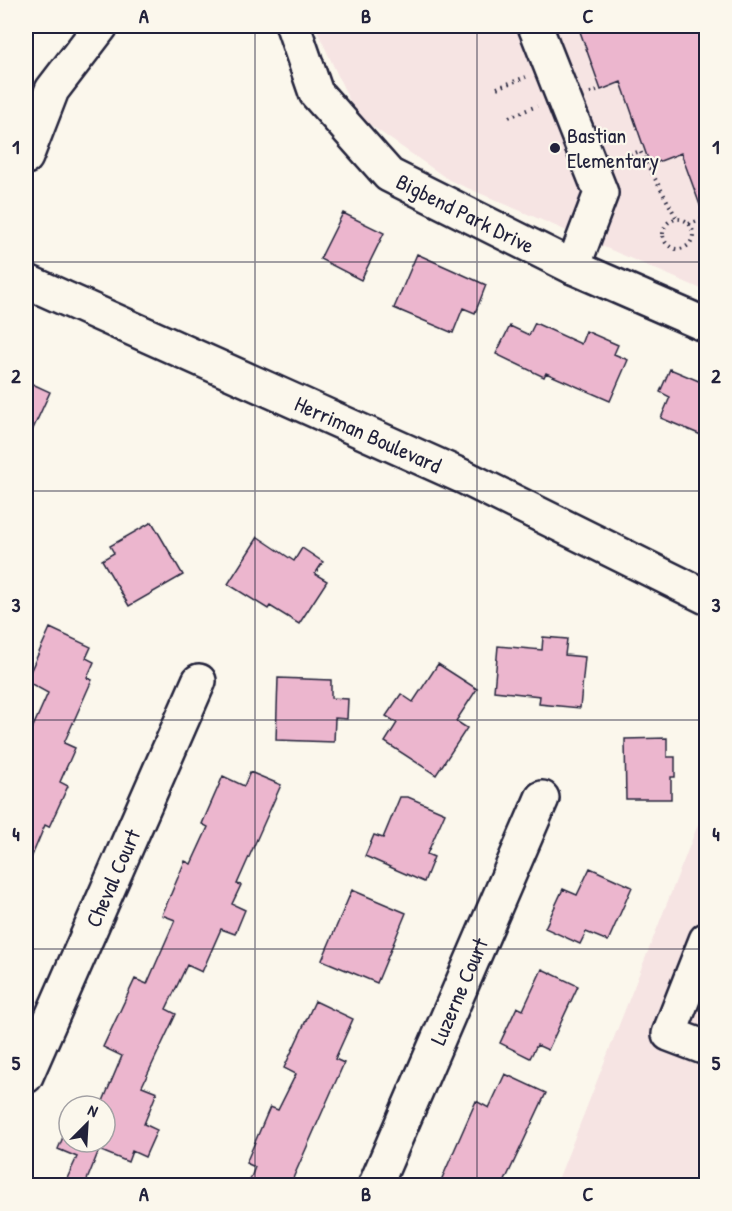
<svg xmlns="http://www.w3.org/2000/svg" width="732" height="1211" font-family="'Patrick Hand',sans-serif">
  <style>
    .built { fill: #f6e4e3 }
    .building { fill: #ecb6ce; stroke: #22223b; stroke-width: 1.5 }
    .lines { fill: none; stroke-linecap: round; stroke-linejoin: round }
    .minor-casing { stroke: #22223b; stroke-width: 38 }
    .major-casing { stroke: #22223b; stroke-width: 38 }
    .path { stroke: #22223b; stroke-width: 4; stroke-dasharray: 1.5 4.5; stroke-linecap: butt }
    .minor { stroke: #fbf7ec; stroke-width: 33 }
    .major { stroke: #fbf7ec; stroke-width: 33 }
    .grid { fill: none; stroke: #22223b; stroke-width: 1.5; stroke-opacity: 0.55 }
    .poi-dot { fill: #22223b; stroke: #fbf7ec; stroke-width: 2 }
    .labels { text-anchor: middle; dominant-baseline: central; stroke-width: 4.5; stroke-linejoin: round; paint-order: stroke }
    .poi-label { font-size: 22px; fill: #22223b; stroke: #fbf7ec; text-anchor: start }
    .street-label { font-size: 22px; fill: #22223b; stroke: #fbf7ec }
    .neatline { fill: none; stroke: #22223b; stroke-width: 2 }
    .grid-label { font-size: 20px; text-anchor: middle; font-weight: bold; fill: #22223b }
  </style>
  <rect width="100%" height="100%" fill="#fbf7ec"/>
  <filter id="ink" filterUnits="userSpaceOnUse"><feTurbulence type="fractalNoise" baseFrequency=".0167" numOctaves="2"/><feDisplacementMap in="SourceGraphic" scale="12" xChannelSelector="R" yChannelSelector="G"/><feConvolveMatrix kernelMatrix="1 2 1 2 8 2 1 2 1" color-interpolation-filters="sRGB"/></filter>
  <g filter="url(#ink)">
    <path class="built" d="M315 26H706V291L449 180 356 115Z
      M706 804V1185H556Z"/>
    <path class="building" d="M578 26H706V215L704 216 681 153 650 165 621 82 601 90Z
      M343 213 384 233 361 280 320 259Z
      M417 254 486 285 475 313 463 308 453 333 394 308Z
      M535 323 581 344 586 331 618 345 614 354 628 360 610 401 546 373 544 377 496 354 510 326 529 335Z
      M670 369 706 384V437L661 418 670 397 660 392Z
      M26 381 50 392 26 444Z
      M152 522 183 575 129 606 102 560 114 553 110 546Z
      M258 537 294 561 302 548 323 562 315 574 327 581 299 624 270 606 268 609 228 584Z
      M50 628 91 647 86 658 94 662 87 678 92 680 64 743 75 748 60 782 68 786 49 827 45 825 26 870V726L32 729 48 693 26 681Z
      M543 637 567 639 565 655 585 657 580 708 539 704 540 696 494 691 498 646 542 650Z
      M438 664 477 689 456 721 467 728 436 775 385 742 397 723 386 716 401 694 413 702Z
      M278 678 331 680V698L348 699 347 719 335 718 334 742 276 740Z
      M667 738V757H675V777H671V799H626L625 739Z
      M250 772 281 785 237 884 241 885 232 904 245 910 235 934 221 929 202 972 187 965 166 1009 176 1014 142 1086 157 1092 144 1124 157 1130 145 1157 132 1151 128 1162 99 1150 85 1185H64L77 1157 58 1149 69 1123V1142H105V1106H101L122 1056 103 1047 135 979 147 984 175 920 162 915 185 861 191 864 208 827 202 824 223 776 244 786Z
      M400 797H408L445 813 427 854 434 857 424 882 365 856 374 835 383 838Z
      M590 868 632 887 608 941 586 932 580 944 545 928 563 889 577 895Z
      M352 890 406 913 377 983 322 960Z
      M542 969 578 986 548 1050 537 1045 530 1058 500 1043 517 1007 523 1010Z
      M315 1001 353 1019 335 1059 344 1063 290 1185H262L250 1180 255 1167 246 1163 270 1107 278 1110 296 1074 284 1068Z
      M505 1074 546 1093 503 1185H439L476 1101 489 1108Z"/>
    <g class="lines">
      <g class="minor-casing">
        <g id="minor">
          <path id="s1" d="M293 26 316 93 389 175 573 267 706 325"/>
          <path d="M535 26 601 193 573 267"/>
          <path d="M26 157 52 90 101 26"/>
          <path d="M706 940 669 1034 706 1048"/>
          <path id="s2" d="M26 1076 199 681"/>
          <path id="s3" d="M375 1186 542 798"/>
        </g>
      </g>
      <g class="major-casing">
        <g id="major">
          <path id="s4" d="M26 281 466 478 706 597"/>
        </g>
      </g>
      <path class="path" d="M497 88 526 77
        M590 93 601 90
        M509 117 537 106
        M619 159 640 151 677 219
        M663 234a15 15 0 1 1 30 0a15 15 0 1 1-30 0Z
        M689 224 706 218"/>
      <use href="#minor" class="minor"/>
      <use href="#major" class="major"/>
    </g>
  </g>
  <path class="grid" d="M255 26V1186M477 26V1186M26 262H706M26 491H706M26 720H706M26 949H706"/>
  <circle class="poi-dot" cx="555" cy="148" r="6"/>
  <g class="labels">
    <g class="poi-label">
      <text x="567" y="135">Bastian<tspan x="567" dy="25">Elementary</tspan></text>
    </g>
    <g class="street-label">
      <text stroke="none"><textPath href="#s1" startOffset="266">Bigbend Park Drive</textPath></text>
      <text stroke="none"><textPath href="#s4" startOffset="375">Herriman Boulevard</textPath></text>
      <text stroke="none"><textPath href="#s2" startOffset="216">Cheval Court</textPath></text>
      <text stroke="none"><textPath href="#s3" startOffset="212">Luzerne Court</textPath></text>
    </g>
  </g>
  <rect width="732" height="1211" fill="none" stroke="#fbf7ec" stroke-width="66"/>
  <g transform="translate(87 1124) rotate(24)"><circle r="28" fill="#fbf7ec" stroke="#a4a2a5" stroke-width="1.5"/>
  <path d="M0-4.5L10 22L0 15L-10 22Z" fill="#22223b"/>
  <text y="-9" font-size="16" font-weight="bold" text-anchor="middle" fill="#22223b">N</text>
  </g>
  <rect x="33" y="33" width="666" height="1145" class="neatline"/>
  <g class="grid-label">
    <text x="144" y="23">A</text>
    <text x="366" y="23">B</text>
    <text x="588" y="23">C</text>
    <text x="16" y="154">1</text>
    <text x="716" y="154">1</text>
    <text x="16" y="383">2</text>
    <text x="716" y="383">2</text>
    <text x="16" y="612">3</text>
    <text x="716" y="612">3</text>
    <text x="16" y="841">4</text>
    <text x="716" y="841">4</text>
    <text x="16" y="1070">5</text>
    <text x="716" y="1070">5</text>
    <text x="144" y="1201">A</text>
    <text x="366" y="1201">B</text>
    <text x="588" y="1201">C</text>
  </g>
</svg>
